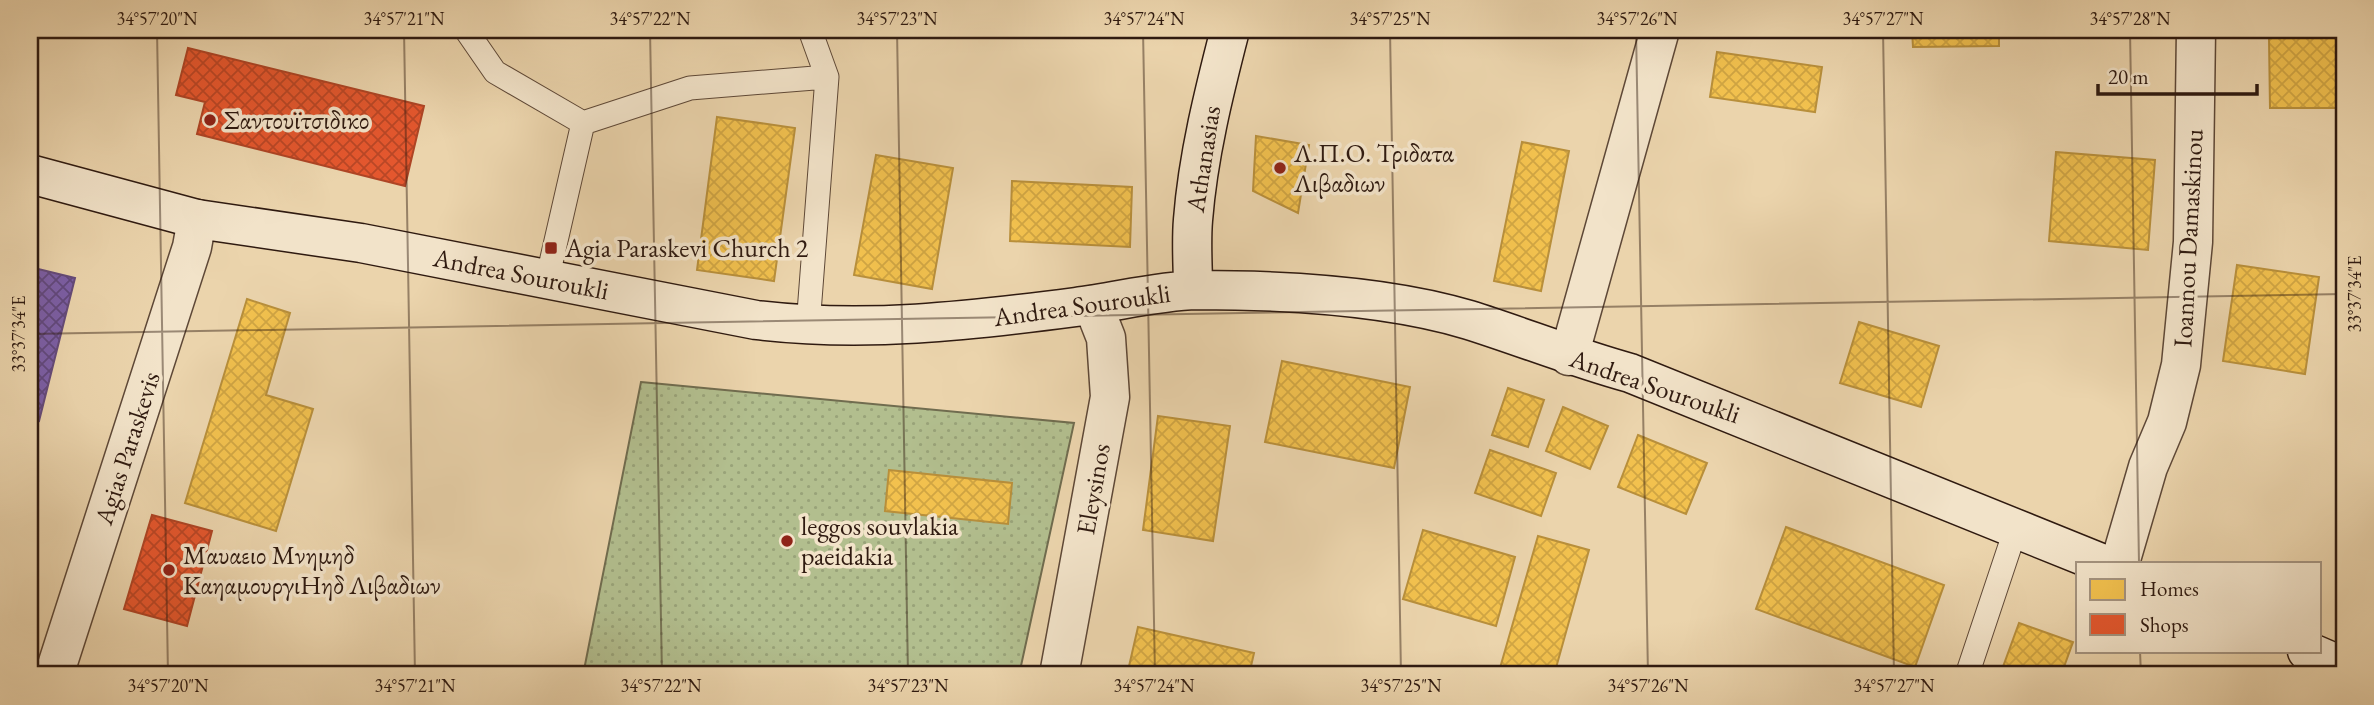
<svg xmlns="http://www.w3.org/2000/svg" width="2374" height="705" font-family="'EB Garamond',serif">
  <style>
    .green { fill: url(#green-dots); stroke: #706c4f; stroke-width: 2 }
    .homes { fill: url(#homes-cross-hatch); stroke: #b88f3b; stroke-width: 2 }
    .shops { fill: url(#shops-cross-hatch); stroke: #ae4525; stroke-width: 2 }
    .offices { fill: url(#offices-cross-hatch); stroke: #644a7a; stroke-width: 2 }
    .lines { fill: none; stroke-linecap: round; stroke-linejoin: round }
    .lane-casing { stroke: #5e4837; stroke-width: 25 }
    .street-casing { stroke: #5e4837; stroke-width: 41 }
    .secondary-casing { stroke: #2f1a10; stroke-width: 41 }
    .lane { stroke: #f2e3c9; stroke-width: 23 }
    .street { stroke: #f2e3c9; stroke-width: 38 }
    .secondary { stroke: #f2e3c9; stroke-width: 38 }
    .ticks { fill: none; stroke: #2f1a10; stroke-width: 2; stroke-opacity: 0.45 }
    .poi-dot { fill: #8f2418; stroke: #f2e3c9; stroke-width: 2.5 }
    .labels { text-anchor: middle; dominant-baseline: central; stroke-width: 7; stroke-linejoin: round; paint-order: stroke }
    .poi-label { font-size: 26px; fill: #2f1a10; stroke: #f2e3c9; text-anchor: start }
    .street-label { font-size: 26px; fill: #2f1a10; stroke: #f2e3c9 }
    .neatline { fill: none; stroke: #2f1a10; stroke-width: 2.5 }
    .ticks-label { font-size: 18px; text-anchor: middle; fill: #2f1a10 }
  </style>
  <defs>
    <pattern id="green-dots" width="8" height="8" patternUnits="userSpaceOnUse" patternTransform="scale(1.75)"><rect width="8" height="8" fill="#b2be8e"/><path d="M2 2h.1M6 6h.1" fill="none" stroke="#99a379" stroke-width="1.8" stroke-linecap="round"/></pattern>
    <pattern id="homes-cross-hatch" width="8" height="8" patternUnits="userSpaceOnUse" patternTransform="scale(1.75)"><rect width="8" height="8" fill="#f2c14e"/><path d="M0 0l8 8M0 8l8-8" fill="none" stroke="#d0a543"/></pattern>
    <pattern id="shops-cross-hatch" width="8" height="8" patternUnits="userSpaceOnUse" patternTransform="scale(1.75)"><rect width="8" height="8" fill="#e4572e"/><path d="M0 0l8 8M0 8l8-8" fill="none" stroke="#b94726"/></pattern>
    <pattern id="offices-cross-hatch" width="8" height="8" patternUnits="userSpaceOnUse" patternTransform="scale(1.75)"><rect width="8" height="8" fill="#7b5ea7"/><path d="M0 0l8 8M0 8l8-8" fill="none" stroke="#60487e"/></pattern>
  </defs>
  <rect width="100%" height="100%" fill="#ebd4ac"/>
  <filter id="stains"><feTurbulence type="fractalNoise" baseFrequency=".00286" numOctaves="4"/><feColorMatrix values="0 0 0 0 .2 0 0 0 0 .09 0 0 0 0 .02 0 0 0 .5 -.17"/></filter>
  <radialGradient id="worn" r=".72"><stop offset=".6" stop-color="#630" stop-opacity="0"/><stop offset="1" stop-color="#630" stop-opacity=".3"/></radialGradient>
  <path class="green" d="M641 382 1074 423 1019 675H583Z"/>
  <path class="homes" d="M1912 30H1999V46L1913 47Z
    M2269 38H2344V108H2270Z
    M1717 52 1822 67 1815 112 1710 97Z
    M717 117 795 128 774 281 697 270Z
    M1256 136 1309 145 1298 213 1253 191Z
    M1522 142 1569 151 1541 291 1494 281Z
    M2056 152 2155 160 2148 250 2049 241Z
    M876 155 953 168 932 289 854 275Z
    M1012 181 1132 187 1130 247 1010 241Z
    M2237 265 2319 277 2305 374 2223 361Z
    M247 299 290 313 266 395 313 409 276 531 185 503Z
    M1859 322 1939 346 1921 407 1840 383Z
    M1282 361 1410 387 1394 468 1265 442Z
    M1508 388 1544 400 1528 447 1492 435Z
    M1563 407 1608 426 1590 469 1546 451Z
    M1158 416 1230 426 1213 541 1143 530Z
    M1638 435 1707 463 1686 514 1618 487Z
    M1490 450 1556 473 1541 516 1475 493Z
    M889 470 1012 483 1008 524 885 511Z
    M1786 527 1944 585 1915 667 1756 609Z
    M1423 530 1515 557 1496 626 1403 599Z
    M1538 536 1589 550 1554 675H1498Z
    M2019 623 2073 642 2061 675H2000Z
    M1138 627 1254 653 1249 675H1127Z
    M300 673 345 675H300Z"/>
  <path class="shops" d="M188 48 424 106 405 186 197 134 205 102 176 95Z
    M152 515 212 531 187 626 124 609Z"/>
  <path class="offices" d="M30 267 75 278 39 421 30 419Z"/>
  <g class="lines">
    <g class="lane-casing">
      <path id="lane" d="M466 30 495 72 583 123 690 88 827 77
        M547 280 583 123
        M808 326 827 77 810 30
        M1967 675 2016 528"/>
    </g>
    <g class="street-casing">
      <path id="street" d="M1569 356 1660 30
        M2120 563 2148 467 2167 422 2181 365 2193 242 2196 30
        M54 675 192 247 197 219
        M1059 675 1110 397 1106 338 1093 305"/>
    </g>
    <g class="secondary-casing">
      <path id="secondary" d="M30 174 197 219 361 243 756 320C864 333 969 321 1076 307 1116 302 1157 291 1197 290 1283 290 1386 295 1469 320 1523 337 1575 358 1630 373L2101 563
        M1193 290C1193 267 1191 243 1193 220 1198 156 1214 92 1230 30
        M2307 651 2344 667"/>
    </g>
    <use href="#lane" class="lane"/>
    <use href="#street" class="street"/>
    <use href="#secondary" class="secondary"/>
  </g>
  <path class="ticks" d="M157 30 168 675M404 30 415 675M650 30 662 675M897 30 908 675M1143 30 1155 675M1390 30 1401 675M1636 30 1648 675M1883 30 1894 675M2130 30 2139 563M30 334 2344 294M2140 651 2141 675"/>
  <g class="poi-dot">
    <circle cx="210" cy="120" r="7"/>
    <circle cx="1280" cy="168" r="7"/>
    <rect x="544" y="241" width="14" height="14" rx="3.5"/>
    <circle cx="787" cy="541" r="7"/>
    <circle cx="169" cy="570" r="7"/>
  </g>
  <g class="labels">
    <g class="poi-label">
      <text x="224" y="120">Σαντουϊτσιδικο</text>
      <text x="1294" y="153">Λ.Π.Ο. Τριδατα<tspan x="1294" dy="30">Λιβαδιων</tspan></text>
      <text x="565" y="248">Agia Paraskevi Church 2</text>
      <text x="801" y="526">leggos souvlakia<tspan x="801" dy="30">paeidakia</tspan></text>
      <text x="183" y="555">Μαυαειο Μνημηδ<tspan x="183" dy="30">ΚαηαμουργιΗηδ Λιβαδιων</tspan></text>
    </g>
    <g class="street-label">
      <text transform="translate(1203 159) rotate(-81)">Athanasias</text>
      <text transform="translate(2188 238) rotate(-87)">Ioannou Damaskinou</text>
      <text transform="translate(521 274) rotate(11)">Andrea Souroukli</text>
      <text transform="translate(1082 305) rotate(-8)">Andrea Souroukli</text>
      <text transform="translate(1655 386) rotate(19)">Andrea Souroukli</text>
      <text transform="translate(127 448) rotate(-72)">Agias Paraskevis</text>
      <text transform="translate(1093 489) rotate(-80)">Eleysinos</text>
    </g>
  </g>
  <rect width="2374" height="705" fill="none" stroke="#ebd4ac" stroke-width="77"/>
  <rect x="2076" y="562" width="245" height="91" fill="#f2e3c9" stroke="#a4937f" stroke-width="2"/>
  <rect x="2090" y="579" width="35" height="21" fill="#f2c14e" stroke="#a4937f" stroke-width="2"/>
  <text x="2140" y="596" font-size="21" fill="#2f1a10">Homes</text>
  <rect x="2090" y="614" width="35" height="21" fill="#e4572e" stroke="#a4937f" stroke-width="2"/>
  <text x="2140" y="632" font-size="21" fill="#2f1a10">Shops</text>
  <path d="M2098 84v10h159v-10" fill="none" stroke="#2f1a10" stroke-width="3.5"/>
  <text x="2108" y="84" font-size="21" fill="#2f1a10" stroke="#f2e3c9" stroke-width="5" paint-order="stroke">20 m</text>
  <rect x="38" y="38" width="2298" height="628" class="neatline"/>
  <g class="ticks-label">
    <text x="157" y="25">34°57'20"N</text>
    <text x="404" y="25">34°57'21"N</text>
    <text x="650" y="25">34°57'22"N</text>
    <text x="897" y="25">34°57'23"N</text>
    <text x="1144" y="25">34°57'24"N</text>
    <text x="1390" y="25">34°57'25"N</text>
    <text x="1637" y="25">34°57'26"N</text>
    <text x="1883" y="25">34°57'27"N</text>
    <text x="2130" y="25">34°57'28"N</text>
    <text transform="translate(2355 294) rotate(-90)" y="6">33°37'34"E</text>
    <text transform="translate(19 334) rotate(-90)" y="6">33°37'34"E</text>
    <text x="168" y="692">34°57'20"N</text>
    <text x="415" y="692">34°57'21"N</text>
    <text x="661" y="692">34°57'22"N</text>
    <text x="908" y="692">34°57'23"N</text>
    <text x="1154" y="692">34°57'24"N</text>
    <text x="1401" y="692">34°57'25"N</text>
    <text x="1648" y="692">34°57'26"N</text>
    <text x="1894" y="692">34°57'27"N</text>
  </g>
  <rect width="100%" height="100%" filter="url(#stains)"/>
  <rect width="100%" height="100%" fill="url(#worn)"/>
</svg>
